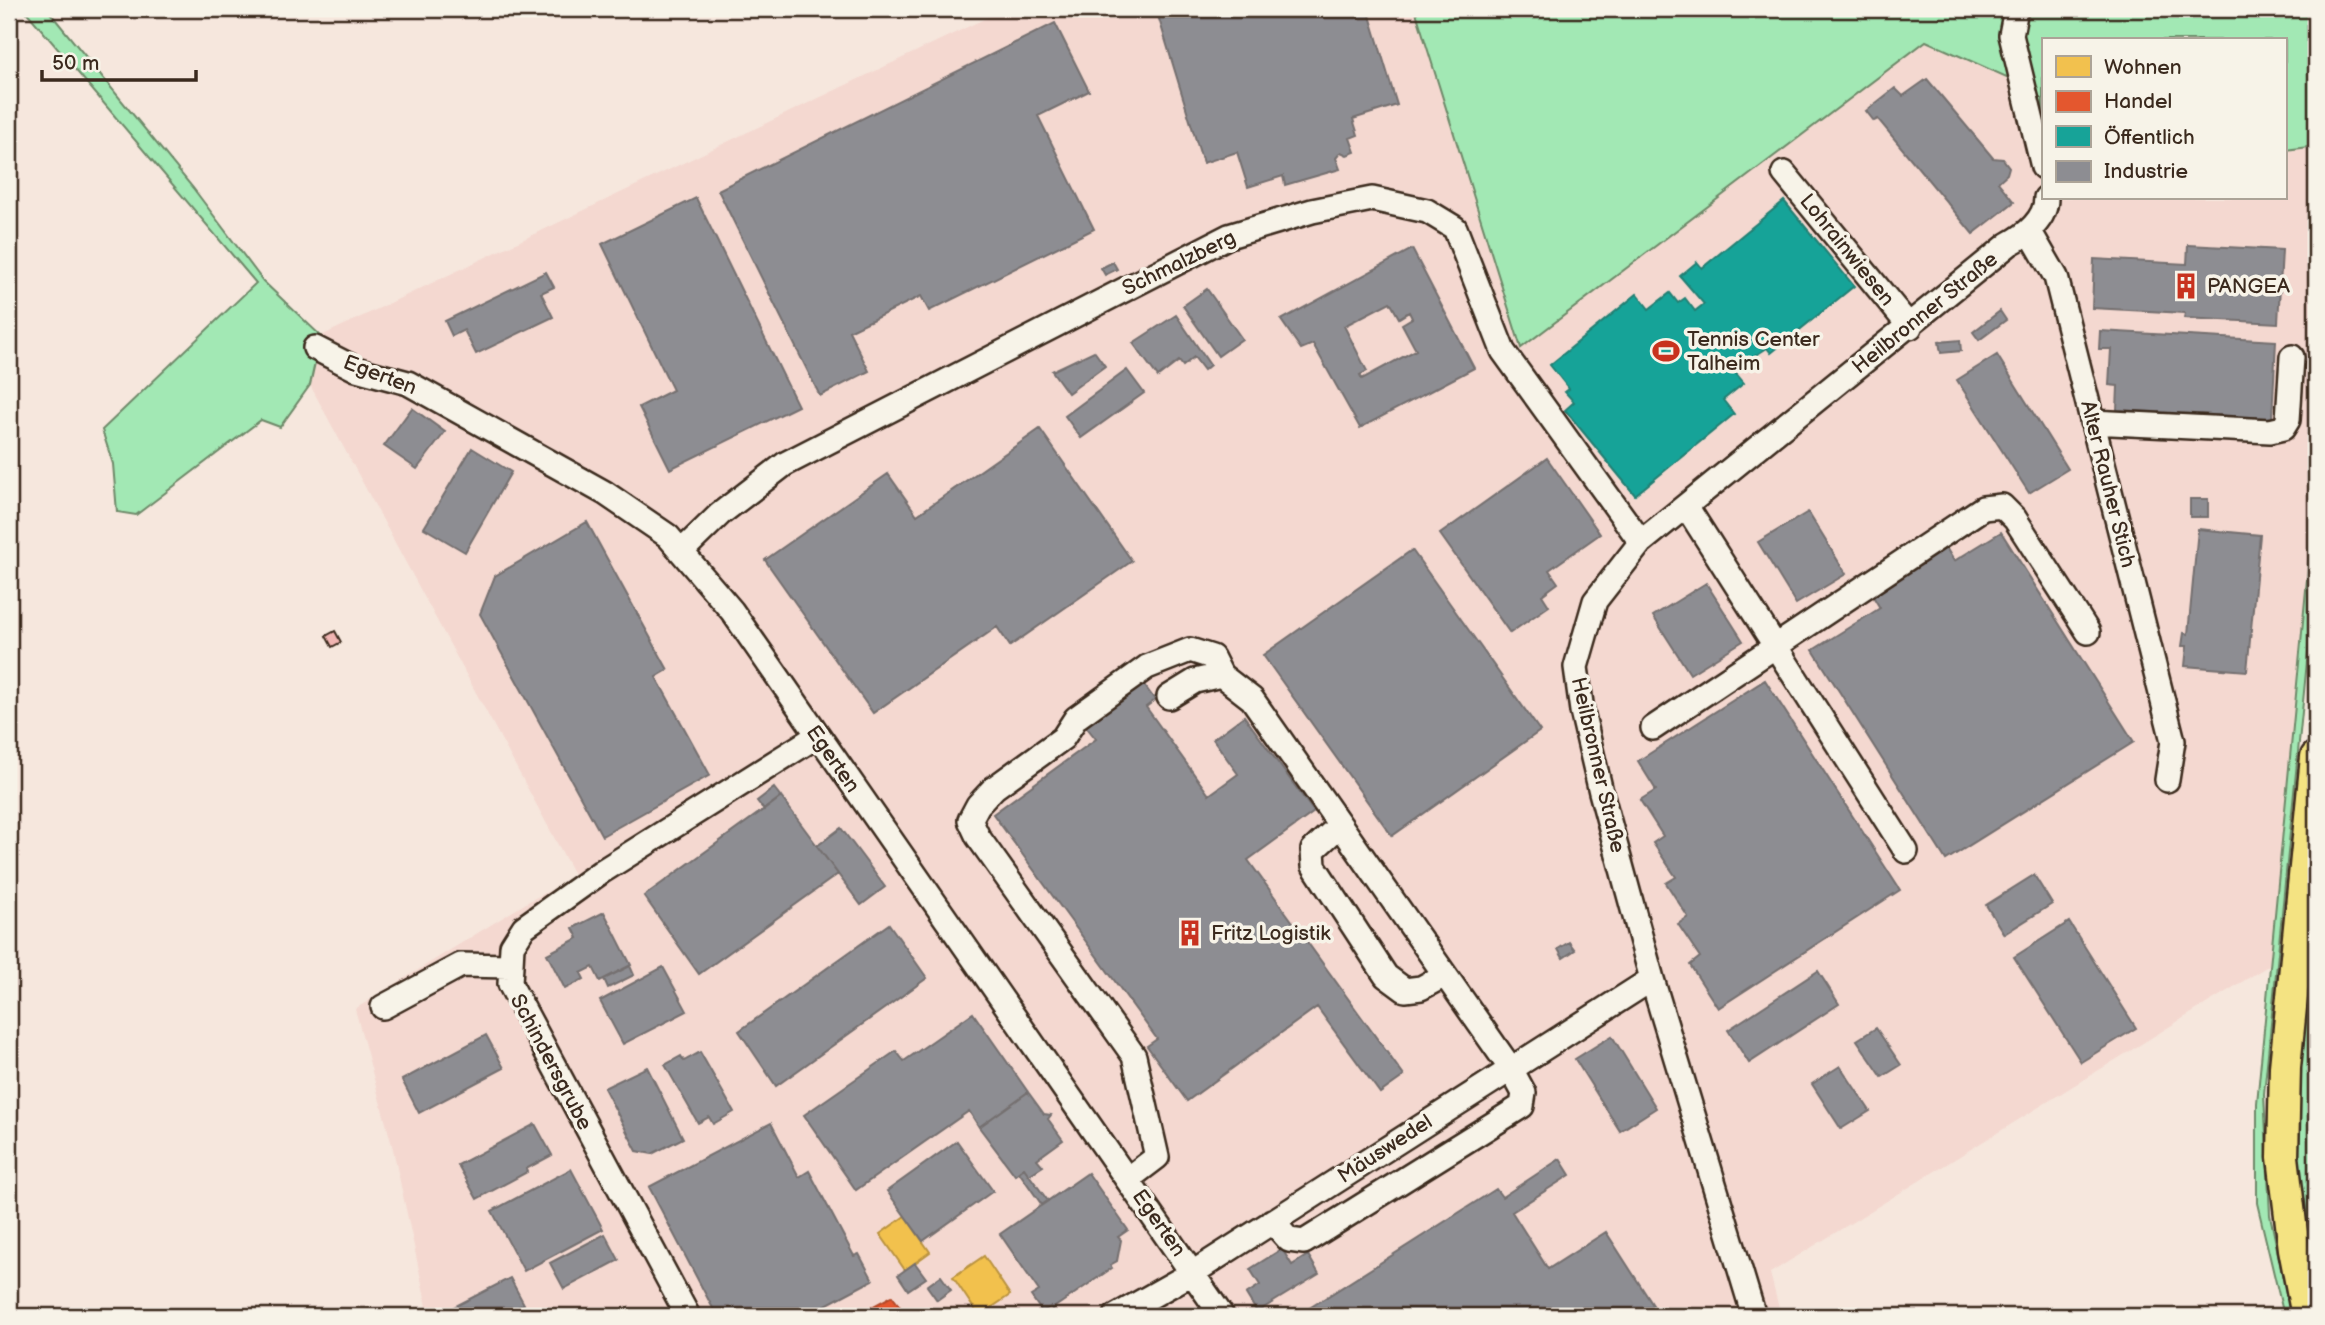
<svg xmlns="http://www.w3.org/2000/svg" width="2325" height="1325" font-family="'Balsamiq Sans',sans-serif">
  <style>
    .built { fill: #f4d8d0 }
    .green { fill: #a2e8b4; stroke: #6e8969; stroke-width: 2 }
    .homes { fill: #f2c14e; stroke: #bb9440; stroke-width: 2 }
    .shops { fill: #e4572e; stroke: #b14a29; stroke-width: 2 }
    .public { fill: #17a398; stroke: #227f73; stroke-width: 2 }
    .industry { fill: #8d8d92; stroke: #746f6f; stroke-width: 2; fill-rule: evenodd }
    .building { fill: #f1b5b2; stroke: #3b2a1e; stroke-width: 2 }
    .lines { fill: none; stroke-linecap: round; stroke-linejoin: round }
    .minor-casing { stroke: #3b2a1e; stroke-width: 28 }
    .major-casing { stroke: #3b2a1e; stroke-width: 35 }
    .minor { stroke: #f7f3e8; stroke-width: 23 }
    .major { stroke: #f4e382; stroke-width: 30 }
    .labels { text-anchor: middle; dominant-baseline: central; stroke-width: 7; stroke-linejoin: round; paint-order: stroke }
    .street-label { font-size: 21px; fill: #3b2a1e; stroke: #f7f3e8 }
    .poi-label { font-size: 21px; fill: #3b2a1e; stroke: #f7f3e8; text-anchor: start }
  </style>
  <rect width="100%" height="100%" fill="#f6e7dd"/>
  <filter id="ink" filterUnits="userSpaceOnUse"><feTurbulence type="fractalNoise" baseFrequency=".0143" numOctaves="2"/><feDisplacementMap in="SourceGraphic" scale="14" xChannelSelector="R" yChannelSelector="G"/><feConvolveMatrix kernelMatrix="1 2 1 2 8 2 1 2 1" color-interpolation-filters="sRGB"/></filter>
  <g filter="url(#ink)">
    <path class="built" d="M1005 9H1415L1521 348 1926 41 2020 83 2043 139V198H2285V150L2316 146V514L2271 964 1770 1273 1781 1316H429L393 1149 355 1009 531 900 576 878 310 385 321 336Z"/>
    <path class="green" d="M24 9H47L193 188 263 281 321 336 310 385 280 427 261 420 136 515 117 512 113 464 102 430 256 283Z
      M1415 9H2014L2020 83 1926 41 1521 348Z
      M2019 9H2316V146L2285 150V40H2043V139L2014 35Z
      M2316 485V571L2264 1094 2270 1215 2291 1316H2284L2257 1203V1103Z
      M2316 861V1252L2306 1257 2292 1157Z"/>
    <path class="homes" d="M905 1216 930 1252 905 1270 880 1234Z
      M984 1256 1010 1295 979 1316 953 1277Z"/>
    <path class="shops" d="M892 1296 907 1316H855Z"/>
    <path class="public" d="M1784 201 1854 286 1771 353 1767 348 1733 370 1744 383 1723 400 1734 414 1635 495 1565 410 1574 402 1565 392 1569 389 1550 365 1637 294 1649 309 1670 293 1678 303 1685 298 1695 311 1704 304 1680 276 1697 262 1702 268Z"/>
    <path class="industry" d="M1156 9H1368L1397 105 1353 119 1358 135 1350 138 1355 152 1347 155 1341 152 1336 158 1340 169 1285 185 1283 176 1248 187 1237 152 1203 163Z
      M1055 23 1089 91 1038 116 1094 229 929 311 921 296 849 331 869 371 820 396 718 190Z
      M1927 79 1993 158 2003 159 2009 167 2007 174 1998 182 2014 202 1973 234 1878 119 1874 121 1866 111 1895 88 1903 96Z
      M696 198 798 406 670 469 639 407 673 390 602 244Z
      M2188 245 2282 250 2278 323 2184 318 2185 313 2092 308 2094 259 2187 264Z
      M1412 249 1474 368 1360 428 1313 344 1301 349 1281 320ZM1390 302 1399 318 1409 312 1412 318 1402 324 1416 350 1362 379 1360 375 1367 371 1344 326Z
      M1113 262 1117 269 1105 275 1101 268Z
      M546 272 554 287 541 293 553 317 476 354 464 330 452 336 445 321Z
      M1207 289 1242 339 1218 356 1183 306Z
      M2000 311 2006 320 1979 340 1973 332Z
      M1176 315 1210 365 1204 370 1194 357 1183 366 1179 361 1158 377 1133 343Z
      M2100 331 2276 341 2272 418 2117 410 2118 386 2109 385 2111 349H2099Z
      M1960 340 1961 351 1941 353 1939 342Z
      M1094 351 1105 366 1068 393 1052 371Z
      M1997 355 2068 469 2029 493 1957 380Z
      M1127 370 1144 393 1081 438 1065 416Z
      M412 408 445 432 417 469 384 446Z
      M1040 429 1132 561 1010 646 997 627 873 713 765 560 888 474 917 515Z
      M472 448 511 472 465 552 424 528Z
      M1547 458 1600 534 1549 570 1558 583 1542 595 1549 606 1510 633 1440 534Z
      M2190 499H2208V517H2190Z
      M1808 512 1846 574 1796 604 1758 542Z
      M587 522 668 670 656 677 710 775 602 836 480 614 495 576Z
      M2198 529 2260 535 2247 671 2185 666 2187 646H2182L2184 633 2188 634Z
      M2001 532 2134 742 1946 860 1813 650 1880 608 1871 593 1945 546 1954 561Z
      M1412 550 1540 731 1392 836 1263 655Z
      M1706 583 1743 641 1690 674 1653 616Z
      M1765 680 1900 890 1718 1008 1690 965 1700 957 1678 924 1688 917 1666 883 1676 877 1653 843 1663 836 1640 800 1656 790 1638 761Z
      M1142 682 1155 700 1146 707 1209 795 1238 774 1213 739 1244 716 1314 812 1248 860 1404 1076 1380 1093 1317 1007 1187 1101 1147 1046 1157 1039 993 814 1096 739 1084 724Z
      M774 788 781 797 764 810 757 801Z
      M781 797 838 874 699 974 644 896Z
      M841 828 885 887 861 905 817 846Z
      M2034 875 2052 904 2004 934 1986 905Z
      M604 912 631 965 600 981 593 967 581 973 584 979 565 989 547 954 578 938 573 928Z
      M2069 922 2136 1028 2081 1062 2014 957Z
      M889 924 927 978 776 1086 739 1031Z
      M1569 942 1575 950 1563 958 1558 949Z
      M630 966 634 975 608 988 604 979Z
      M663 967 687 1011 623 1044 600 1001Z
      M1818 971 1839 1004 1749 1063 1728 1030Z
      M973 1013 1028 1092 979 1127 969 1111 856 1190 804 1115 896 1051 904 1061Z
      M1876 1028 1901 1065 1882 1077 1857 1040Z
      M486 1035 504 1068 419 1113 402 1080Z
      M1612 1036 1656 1108 1620 1131 1575 1059Z
      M700 1052 734 1112 713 1124 709 1117 698 1123 665 1065 681 1056 684 1061Z
      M1840 1066 1870 1111 1841 1129 1812 1084Z
      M647 1067 683 1138 652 1154 637 1151 604 1088Z
      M1028 1092 1044 1114 1051 1115 1048 1119 1063 1140 1037 1159 1043 1166 1029 1175 1024 1168 1015 1175 979 1127Z
      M771 1123 799 1177 809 1171 854 1256 859 1254 873 1280 805 1316H717L649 1187Z
      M535 1124 552 1155 526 1169 527 1172 477 1199 458 1165Z
      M957 1141 993 1191 923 1241 887 1191Z
      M1560 1159 1570 1175 1512 1212 1548 1269 1606 1232 1660 1316H1297L1496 1189 1502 1197Z
      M1024 1168 1048 1201 1042 1205 1019 1172Z
      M571 1169 603 1229 524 1271 492 1211Z
      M1088 1173 1128 1230 1118 1237 1121 1240 1117 1261 1110 1265 1112 1268 1052 1309 1050 1307 1042 1312 1031 1296 1039 1291 1000 1234Z
      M605 1234 619 1260 564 1289 550 1263Z
      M1282 1249 1292 1265 1308 1255 1319 1274 1257 1312 1246 1294 1260 1285 1250 1269Z
      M915 1263 926 1278 908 1290 898 1275Z
      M941 1276 951 1290 937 1300 927 1286Z
      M510 1278 524 1304 501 1316H456L452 1308Z"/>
    <path class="building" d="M335 631 341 642 332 647 326 636Z"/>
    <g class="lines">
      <g class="minor-casing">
        <path id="minor" d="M2016 9 2011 35 2043 167
          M1784 173 1910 327
          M2030 232 2056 277 2173 741 2167 780
          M315 348 356 369 408 383 605 493 668 536 732 611 1222 1316
          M2092 422 2270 431 2283 428 2288 420 2292 357
          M1686 506 1906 851
          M682 551 720 514 785 464 1229 236 1312 211 1372 199 1427 211 1455 228 1503 351 1641 542
          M1169 697 1195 681 1221 675 1252 699 1511 1069 1524 1093 1522 1106 1304 1242 1289 1240 1272 1221
          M1653 728 1983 508 2002 506 2015 519 2088 632
          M1340 825 1313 850 1314 866 1386 976 1405 990 1421 988 1445 975
          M383 1007 461 965 510 966
          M1128 1179 1157 1157 1134 1056 978 837 970 820 978 805 994 788 1063 738 1076 718 1147 667 1190 650 1212 657 1221 675
          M688 1316 510 984 512 946 524 927 601 872 817 736
          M1116 1316 1194 1272 1652 979
          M1754 1316 1652 979 1601 792 1582 711 1576 667 1595 601 1641 542 2009 244C2026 235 2046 219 2046 198"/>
      </g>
      <g class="major-casing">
        <path id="major" d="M2307 1316 2294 1249 2283 1157 2285 1067 2316 757"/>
      </g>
      <use href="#minor" class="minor"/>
      <use href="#major" class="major"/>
    </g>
  </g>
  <defs>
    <g id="building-bare" transform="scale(2.1)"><path d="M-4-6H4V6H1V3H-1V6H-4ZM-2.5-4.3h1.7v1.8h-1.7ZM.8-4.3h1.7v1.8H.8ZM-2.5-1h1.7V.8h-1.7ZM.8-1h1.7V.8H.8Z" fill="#c8321e" stroke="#f7f3e8" stroke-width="2.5" paint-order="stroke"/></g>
    <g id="stadium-bare" transform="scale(2.1)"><path d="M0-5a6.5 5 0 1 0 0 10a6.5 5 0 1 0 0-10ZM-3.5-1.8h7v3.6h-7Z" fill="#c8321e" stroke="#f7f3e8" stroke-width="2.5" paint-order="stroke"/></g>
  </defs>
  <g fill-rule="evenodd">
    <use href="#building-bare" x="2186" y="286"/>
    <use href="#stadium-bare" x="1666" y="351"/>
    <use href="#building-bare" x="1190" y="933"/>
  </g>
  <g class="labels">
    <g class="street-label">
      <text transform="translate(1847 250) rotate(51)">Lohrainwiesen</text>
      <text transform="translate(1179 263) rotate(-26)">Schmalzberg</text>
      <text transform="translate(1925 313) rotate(-39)">Heilbronner Straße</text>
      <text transform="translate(380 375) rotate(21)">Egerten</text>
      <text transform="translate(2108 484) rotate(76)">Alter Rauher Stich</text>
      <text transform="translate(833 759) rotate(55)">Egerten</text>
      <text transform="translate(1598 765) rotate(77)">Heilbronner Straße</text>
      <text transform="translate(551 1062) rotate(62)">Schindersgrube</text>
      <text transform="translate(1385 1149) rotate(-33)">Mäuswedel</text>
      <text transform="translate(1159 1223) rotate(55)">Egerten</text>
    </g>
    <g class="poi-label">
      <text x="2207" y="286">PANGEA</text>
      <text x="1687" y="339">Tennis Center<tspan x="1687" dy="24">Talheim</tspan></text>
      <text x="1211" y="933">Fritz Logistik</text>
    </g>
  </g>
  <rect width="2325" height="1325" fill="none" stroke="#f7f3e8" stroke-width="35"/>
  <rect x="18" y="18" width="2290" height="1290" fill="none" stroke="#3b2a1e" stroke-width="2.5" filter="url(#ink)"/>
  <rect x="2042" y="38" width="245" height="161" fill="#f7f3e8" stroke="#aca397" stroke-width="2"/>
  <rect x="2056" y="56" width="35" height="21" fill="#f2c14e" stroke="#aca397" stroke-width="2"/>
  <text x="2104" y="74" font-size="21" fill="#3b2a1e">Wohnen</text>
  <rect x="2056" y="91" width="35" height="21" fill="#e4572e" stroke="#aca397" stroke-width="2"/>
  <text x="2104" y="108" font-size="21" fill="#3b2a1e">Handel</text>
  <rect x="2056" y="126" width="35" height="21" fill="#17a398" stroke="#aca397" stroke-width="2"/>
  <text x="2104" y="144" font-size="21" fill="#3b2a1e">Öffentlich</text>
  <rect x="2056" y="161" width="35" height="21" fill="#8d8d92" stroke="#aca397" stroke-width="2"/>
  <text x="2104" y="178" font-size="21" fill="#3b2a1e">Industrie</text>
  <path d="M42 70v10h154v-10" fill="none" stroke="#3b2a1e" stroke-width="3.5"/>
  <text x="52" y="70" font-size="21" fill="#3b2a1e" stroke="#f7f3e8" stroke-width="5" paint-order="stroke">50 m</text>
</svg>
